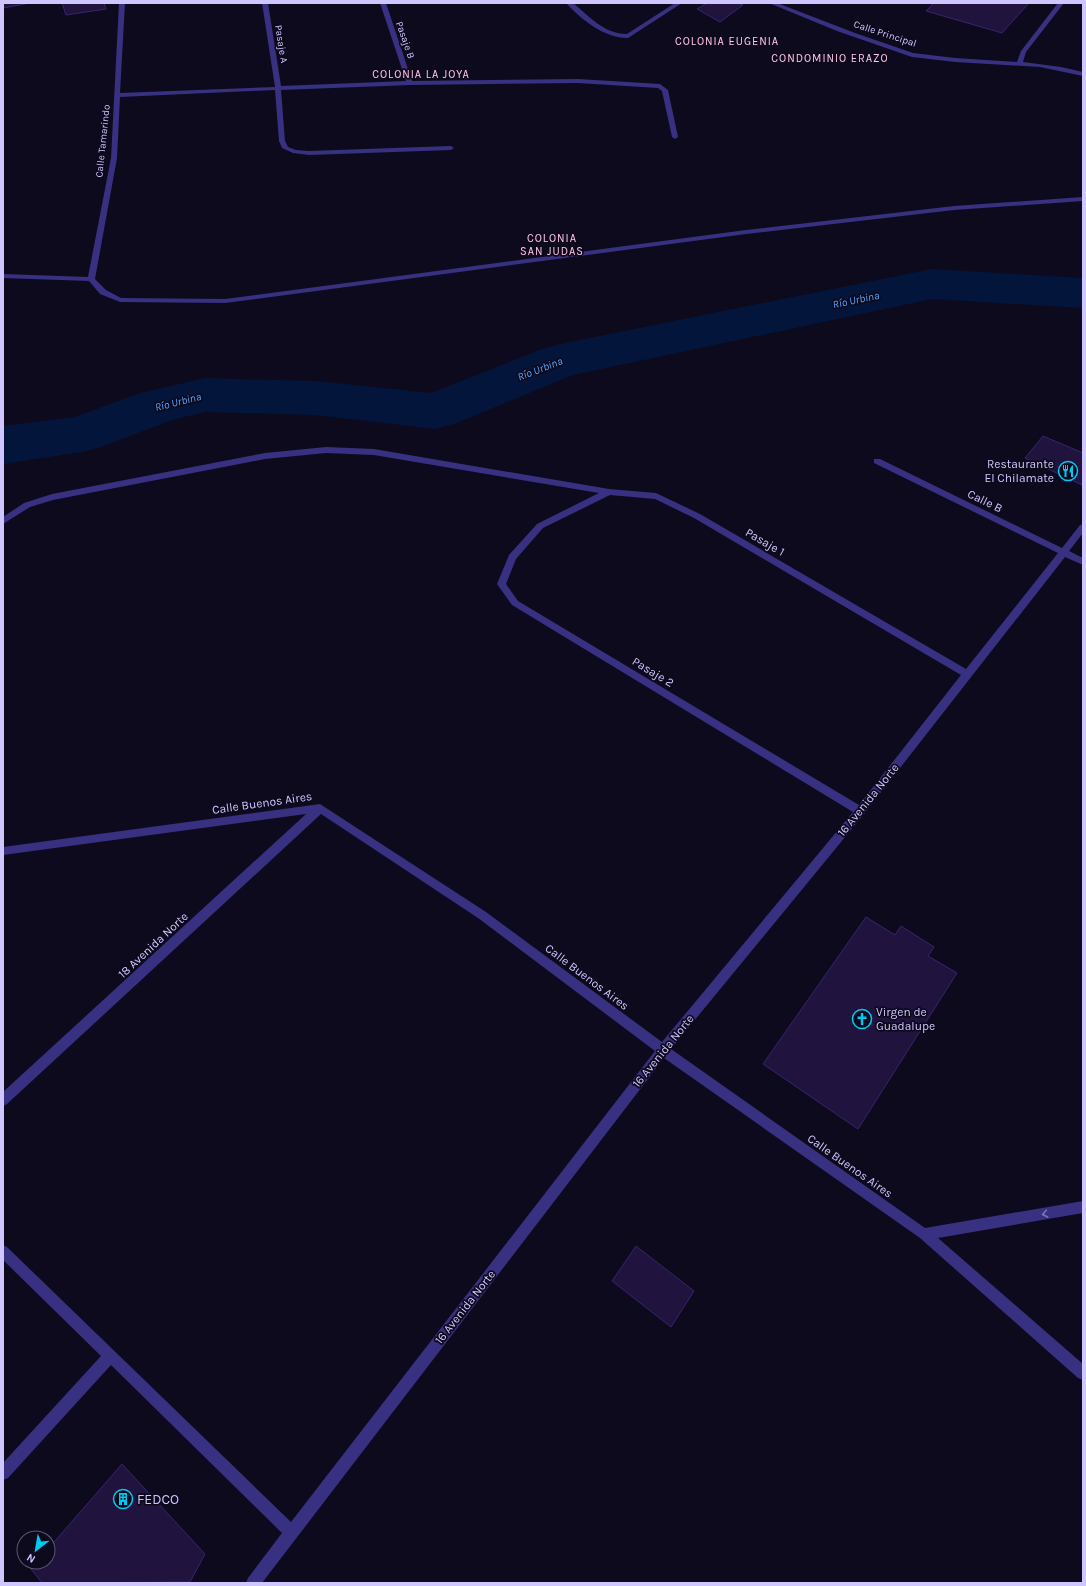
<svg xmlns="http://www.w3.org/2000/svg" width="1086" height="1586" font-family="Karla,sans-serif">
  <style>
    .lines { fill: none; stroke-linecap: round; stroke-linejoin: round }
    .river { fill: #04153b; fill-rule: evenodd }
    .building { fill: #20143f; stroke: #37246e }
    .minor { fill: #383080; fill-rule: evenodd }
    .oneway { stroke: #7c74b9 }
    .labels { text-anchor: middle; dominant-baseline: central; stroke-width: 3.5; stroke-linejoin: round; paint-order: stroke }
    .far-street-label { font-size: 10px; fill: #d0c6ff; stroke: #0e0a1d }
    .far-neighbourhood-label { font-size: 11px; letter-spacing: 1px; fill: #ffc8e7; stroke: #0e0a1d }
    .far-water-label { font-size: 11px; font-style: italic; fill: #54a4ff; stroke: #0e0a1d }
    .poi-label { font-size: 12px; fill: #d0c6ff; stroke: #0e0a1d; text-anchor: end }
    .street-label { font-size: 12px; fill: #d0c6ff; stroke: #0e0a1d }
    .near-poi-label { font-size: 14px; fill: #d0c6ff; stroke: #0e0a1d; text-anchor: start }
  </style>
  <rect width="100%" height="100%" fill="#0e0a1d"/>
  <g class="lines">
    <path class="river" d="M932 269 1083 278V308L932 299 573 375 454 424 435 429 316 415 205 412 172 420 101 447 82 452 3 464V426L75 417 140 393 205 378 316 381 431 393 542 349 560 344Z"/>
  </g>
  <path class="building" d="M3 3H30L3 8Z
    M62 3H104L106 9 66 15Z
    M707 3H737L743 5 720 22 697 9Z
    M934 3H1029L1002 33 926 11Z
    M1043 436 1083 453 1082 485 1025 458Z
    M866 917 895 935 901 926 934 947 928 956 957 973 858 1129 763 1064Z
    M636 1246 694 1291 671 1327 612 1281Z
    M122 1464 205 1554 190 1582 42 1583 31 1569 37 1562H48V1549Z"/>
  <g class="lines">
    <path class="minor" d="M119 3H125L120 93 275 87 262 3H268L281 86 406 81 380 3H386L412 81 578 79 660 84 668 90 678 137 675 139 672 137 662 91 658 88 578 83 410 85 281 90 285 141 288 147 296 150 309 151 451 146 454 148 451 150 309 155 293 153 282 148 279 141 275 90 120 97 117 158 95 279 106 290 121 298 225 299 746 230 954 206 1083 197V201L954 210 746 234 225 303 120 302 100 294 89 281 3 278V274L88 277 111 158Z
      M566 3H573C589 16 604 34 627 34L675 3H682L628 38C604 38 582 20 566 3Z
      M769 3H777L855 33 913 53 955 58 1017 62 1021 51 1058 3H1064L1026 52 1023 62 1061 67 1083 72V76L1040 67 955 62 912 57 837 31Z
      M326 447 374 449 609 489 656 493 700 514 966 669 1058 553 874 463V459H880L1062 548 1080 525 1083 524V533L1069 551 1083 558V565L1065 557 864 814 671 1049 925 1228 1083 1201V1213L938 1238 1083 1364V1380L1078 1378 920 1238 664 1058 262 1583H246L248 1578 282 1533 111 1365 8 1478 3 1480V1463L101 1356 3 1260V1245L7 1247 291 1522 655 1051 478 918 321 814 7 1104 3 1106V1092L306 814 3 855V847L320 804 486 912 662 1042 853 812 512 605 497 584 509 555 537 524 599 493 374 455 326 453 265 459 53 500 30 507 3 524V517L24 503 52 494 265 453ZM610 495 655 499 694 518 961 675 859 805 518 601 506 584 516 559 543 528Z"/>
  </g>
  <defs><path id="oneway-chevron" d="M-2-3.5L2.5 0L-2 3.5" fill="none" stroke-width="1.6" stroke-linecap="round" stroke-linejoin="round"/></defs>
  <use class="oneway" href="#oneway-chevron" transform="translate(1045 1214) rotate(169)"/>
  <defs>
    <g id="restaurant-ring" transform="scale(1)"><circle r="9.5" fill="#0e0a1d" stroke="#00c9f1" stroke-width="1.5"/><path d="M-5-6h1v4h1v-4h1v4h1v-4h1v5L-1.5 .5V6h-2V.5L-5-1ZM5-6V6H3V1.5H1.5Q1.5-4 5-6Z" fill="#00c9f1"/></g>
    <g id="church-ring" transform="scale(1)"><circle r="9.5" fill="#0e0a1d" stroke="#00c9f1" stroke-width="1.5"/><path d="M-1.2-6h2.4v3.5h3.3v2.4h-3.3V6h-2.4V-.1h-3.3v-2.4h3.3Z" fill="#00c9f1"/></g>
    <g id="building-ring" transform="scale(1)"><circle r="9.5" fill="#0e0a1d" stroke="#00c9f1" stroke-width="1.5"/><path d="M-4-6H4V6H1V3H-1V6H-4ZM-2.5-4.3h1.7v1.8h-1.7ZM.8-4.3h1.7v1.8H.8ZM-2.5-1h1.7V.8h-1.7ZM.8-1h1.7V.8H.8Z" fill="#00c9f1"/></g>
  </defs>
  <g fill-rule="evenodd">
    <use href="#restaurant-ring" x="1068" y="471"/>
    <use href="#church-ring" x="862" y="1019"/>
    <use href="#building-ring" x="123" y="1499"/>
  </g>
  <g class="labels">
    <g class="far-street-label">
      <text transform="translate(885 34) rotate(18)">Calle Principal</text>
      <text transform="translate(405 40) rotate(71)">Pasaje B</text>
      <text transform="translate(281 44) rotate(81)">Pasaje A</text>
      <text transform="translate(103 141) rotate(-84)">Calle Tamarindo</text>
    </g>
    <g class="far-neighbourhood-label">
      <text x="727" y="41">COLONIA EUGENIA</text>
      <text x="830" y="58">CONDOMINIO ERAZO</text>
      <text x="421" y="74">COLONIA LA JOYA</text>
      <text x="552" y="238">COLONIA<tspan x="552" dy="13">SAN JUDAS</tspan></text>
    </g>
    <g class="far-water-label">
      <text transform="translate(856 300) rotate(-12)">Río Urbina</text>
      <text transform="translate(540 369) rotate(-21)">Río Urbina</text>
      <text transform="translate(178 402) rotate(-14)">Río Urbina</text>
    </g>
    <g class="poi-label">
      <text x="1054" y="464">Restaurante<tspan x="1054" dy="14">El Chilamate</tspan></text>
      <text x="876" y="1012" text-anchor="start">Virgen de<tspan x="876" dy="14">Guadalupe</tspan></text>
    </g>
    <g class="street-label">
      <text transform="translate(985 501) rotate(26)">Calle B</text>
      <text transform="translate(765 542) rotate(30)">Pasaje 1</text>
      <text transform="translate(653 672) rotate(31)">Pasaje 2</text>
      <text transform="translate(868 800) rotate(-51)">16 Avenida Norte</text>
      <text transform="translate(262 803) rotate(-8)">Calle Buenos Aires</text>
      <text transform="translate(153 945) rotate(-43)">18 Avenida Norte</text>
      <text transform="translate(587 977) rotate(37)">Calle Buenos Aires</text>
      <text transform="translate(663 1051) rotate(-51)">16 Avenida Norte</text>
      <text transform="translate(850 1166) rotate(35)">Calle Buenos Aires</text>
      <text transform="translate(465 1307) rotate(-52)">16 Avenida Norte</text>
    </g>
    <g class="near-poi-label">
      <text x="137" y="1499">FEDCO</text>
    </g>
  </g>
  <rect width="1086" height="1586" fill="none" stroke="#d0c6ff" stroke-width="8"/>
  <g transform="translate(36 1550) rotate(211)"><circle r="19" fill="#0e0a1d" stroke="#5c5577"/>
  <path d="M0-3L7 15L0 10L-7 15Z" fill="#00c9f1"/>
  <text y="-6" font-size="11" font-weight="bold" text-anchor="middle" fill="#d0c6ff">N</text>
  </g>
</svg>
